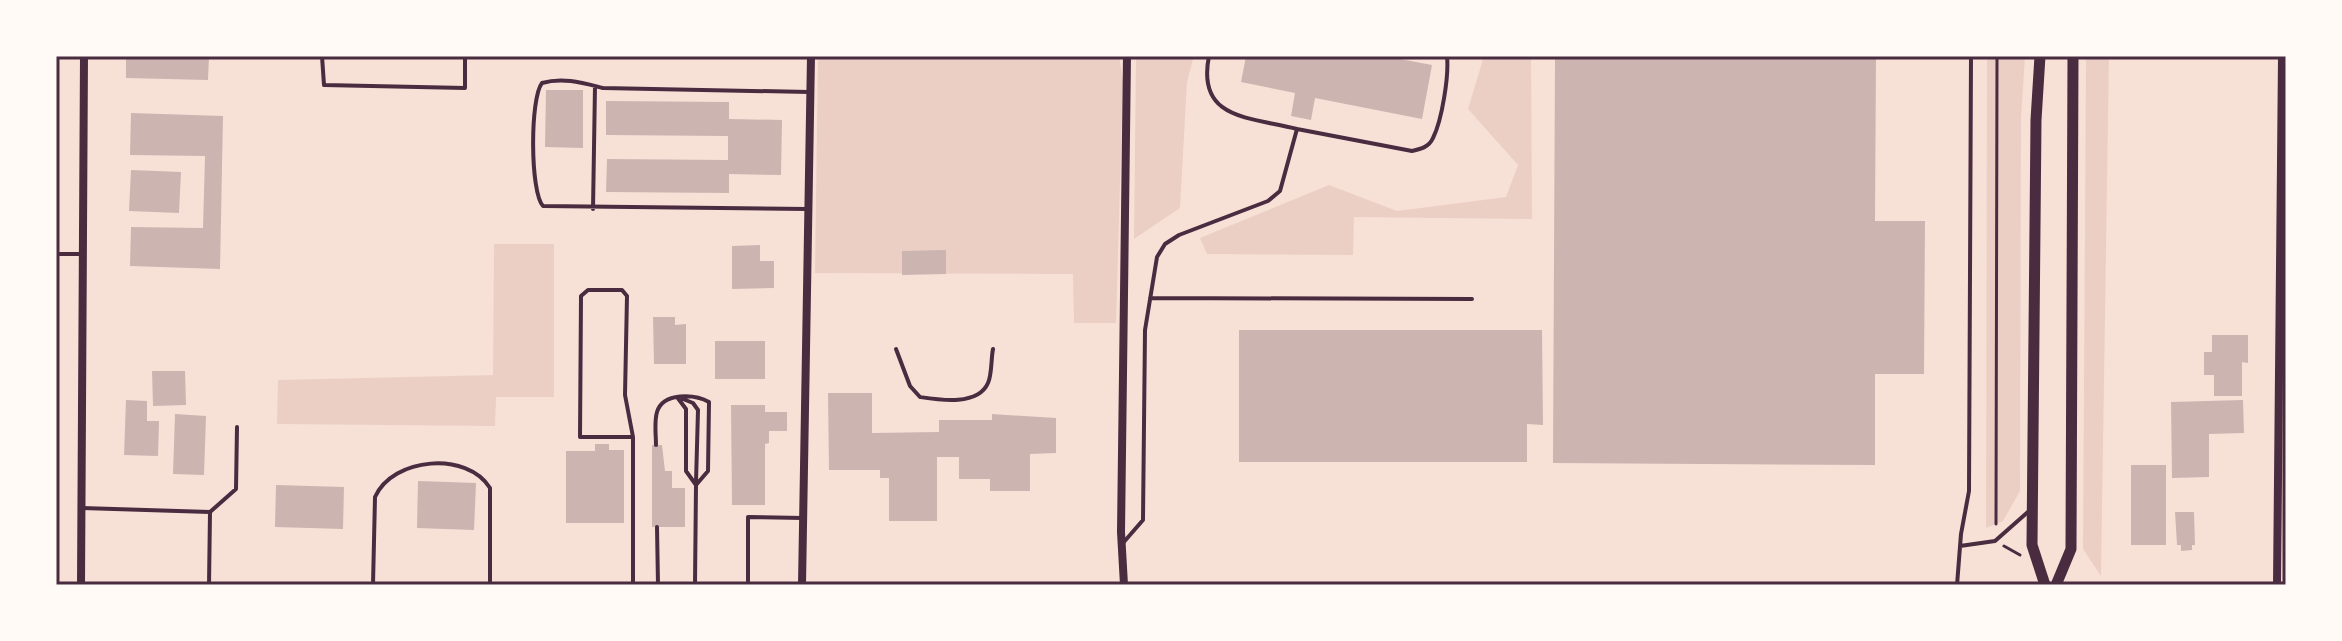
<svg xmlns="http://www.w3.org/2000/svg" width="2342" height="641" font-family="Figtree,sans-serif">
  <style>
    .green { fill: #ebcfc5 }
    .building { fill: #ccb4b1 }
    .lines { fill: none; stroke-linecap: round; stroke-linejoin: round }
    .path { stroke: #4a2c40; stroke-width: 3 }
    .service { stroke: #4a2c40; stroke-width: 4 }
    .minor { stroke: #4a2c40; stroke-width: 8 }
    .secondary { stroke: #4a2c40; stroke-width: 11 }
    .neatline { fill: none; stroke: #4a2c40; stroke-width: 3 }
  </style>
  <rect width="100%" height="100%" fill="#f7e1d7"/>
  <path class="green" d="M818 56H1119L1123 81 1116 323H1074L1073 274 815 273Z
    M1136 56H1194L1187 82 1180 208 1134 239Z
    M1484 56H1531L1532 219 1354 217 1353 255 1207 254 1200 238 1329 185 1397 211 1506 197 1518 165 1468 109Z
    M1987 56H2025L2021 118 2020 491 2003 521 1986 528Z
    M2086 56H2109L2101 576 2083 549Z
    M494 244H554V397H496L495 426 277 424 278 380 493 375Z"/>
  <path class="building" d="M126 56H209L208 80 126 78Z
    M1246 56H1384L1432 65 1422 119 1315 98 1311 120 1291 116 1295 93 1241 82Z
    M1555 56H1876L1875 221H1925L1924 374H1875V465L1553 463Z
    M546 90H583V148L545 147Z
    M606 101 729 102V119L782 120 781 175 729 174V193L606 192 607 159 728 160V136L606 135Z
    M131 113 223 116 220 269 130 266 131 227 203 228 205 156 130 155Z
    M131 170 181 172 179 213 129 211Z
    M760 245V261H774V288L732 289V246Z
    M946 250V274L902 275V251Z
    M653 317H675V325L686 324V364H654Z
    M1239 330H1542L1543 425 1527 424V462H1239Z
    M2212 335H2248V363L2242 362V396H2214V375H2204V352H2212Z
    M715 341H765V379H715Z
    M152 371H185L186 405 153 406Z
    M828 393H872V433L939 432V420H992V414L1056 418V453L1030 454V491H990V479H959V457H937V521H889V478H880V470H829Z
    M126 400 147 401V421H159L158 456 124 455Z
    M2243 400 2244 433 2209 434V477L2172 478 2171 402Z
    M731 405H765V412H787V431H769V443L765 444V505H732Z
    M175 414 206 416 204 475 173 474Z
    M595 444H609V450H624V523H566V451H595Z
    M652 445H662L665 471H672V488H685V527H652Z
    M2131 465H2166V545H2131Z
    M418 481 476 483 474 530 417 528Z
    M276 485 344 487 343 529 275 527Z
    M2175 512H2194L2195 545H2192V550L2181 551V545H2177Z"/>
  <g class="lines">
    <path class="path" d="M1996 524 1997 56
      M2004 546 2020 555"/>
    <path class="service" d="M322 56 324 85 465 88V56
      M1297 129 1412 151C1421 149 1429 147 1433 138 1442 120 1449 76 1447 56
      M593 209 595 86
      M807 209 543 206C530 192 530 98 542 83 563 77 583 83 603 88L809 92
      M56 254H82
      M1150 298 1472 299
      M896 349 910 386 920 397C940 400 978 406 988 383 992 374 991 359 993 349
      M677 397 686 409V471L696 485 695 585
      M683 399 693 403 698 410 696 482
      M656 445C656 435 654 422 657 412 663 392 695 394 709 402L708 471 696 485
      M82 508 210 512 209 585
      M210 512 236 489 237 427
      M657 527 658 585
      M1123 543 1143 520 1145 330 1157 257 1165 244 1179 235 1268 201 1280 191 1297 129C1250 117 1196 120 1209 56
      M1960 546 1995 541 2029 511
      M373 585 375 497C393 457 467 451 490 488V585
      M633 585V437L625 395 627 296 622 290H588L581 296 580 437H633
      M748 585V517L803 518
      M1957 585 1961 534 1969 491 1971 56"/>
    <path class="minor" d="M81 585 84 56
      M802 585 811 56
      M1124 585 1121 532 1127 56
      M2277 585 2282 56"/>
    <path class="secondary" d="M2040 56 2036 120 2032 545 2045 585
      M2056 585 2071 549 2073 56"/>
  </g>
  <rect width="2342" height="641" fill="none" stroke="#fffaf5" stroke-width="116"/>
  <rect x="58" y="58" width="2226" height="525" class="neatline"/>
</svg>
